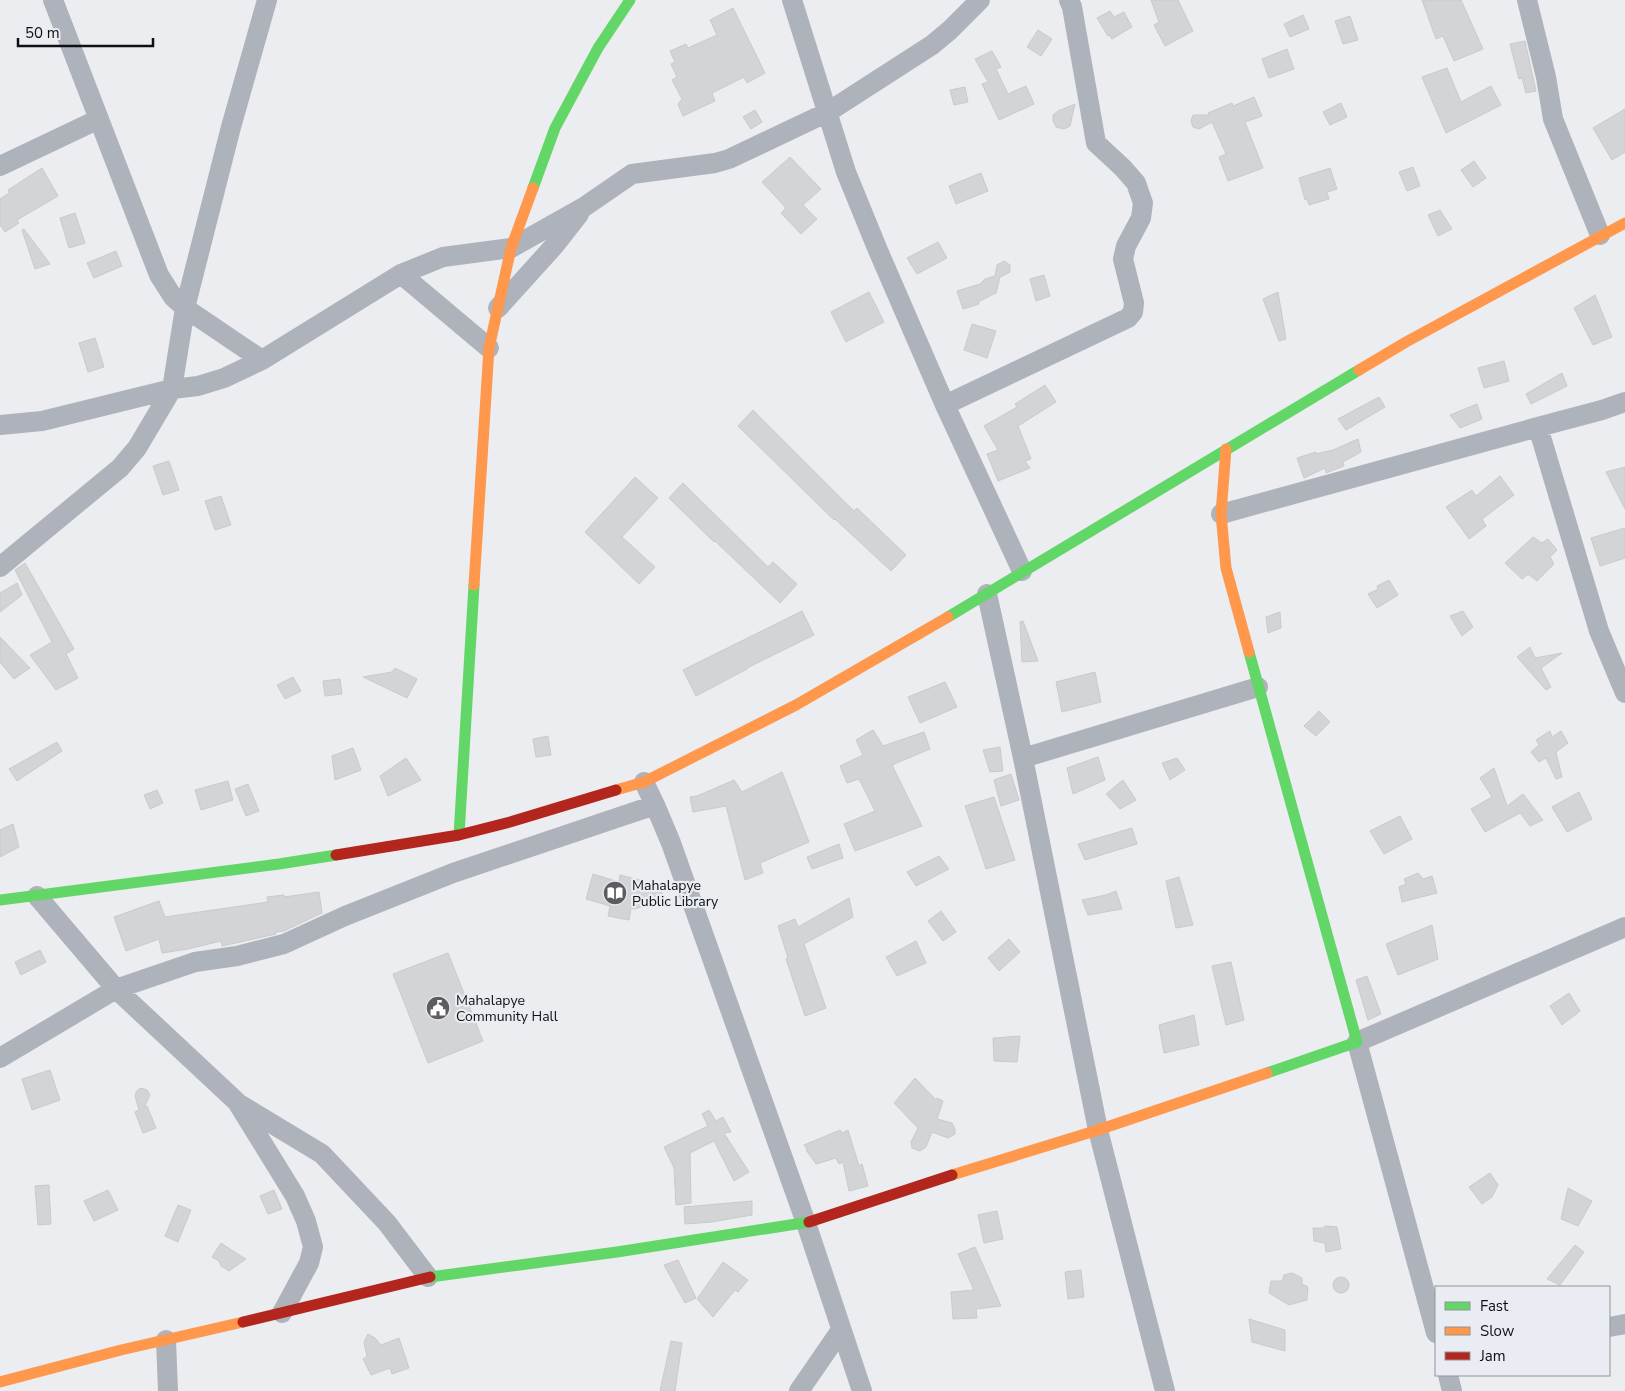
<svg xmlns="http://www.w3.org/2000/svg" width="1625" height="1391" font-family="'Nunito Sans',sans-serif">
  <style>
    .building { fill: #d3d4d5; stroke: #c8cacb }
    .lines { fill: none; stroke-linecap: round; stroke-linejoin: round }
    .street { stroke: #aeb2ba; stroke-width: 20 }
    .fast { stroke: #63d668; stroke-width: 11 }
    .slow { stroke: #ff974d; stroke-width: 11 }
    .jam { stroke: #b3261e; stroke-width: 11 }
    .labels { text-anchor: middle; dominant-baseline: central; stroke-width: 4.5; stroke-linejoin: round; paint-order: stroke }
    .poi-label { font-size: 14px; fill: #0f1012; stroke: #e9ecf2; text-anchor: start }
  </style>
  <rect width="100%" height="100%" fill="#ebedf0"/>
  <path class="building" d="M1151 0H1178L1193 31 1165 46 1154 25 1159 22Z
    M1422 0H1461L1483 49 1454 61 1443 36 1436 39Z
    M733 8 765 73 747 83 744 77 712 93 715 101 683 116 678 104 682 99 672 80 677 77 671 64 675 62 670 51 686 44 688 48 717 35 710 20Z
    M1110 11 1114 17 1124 12 1132 27 1112 39 1109 35 1108 36 1097 18Z
    M1303 15 1309 29 1290 37 1284 24Z
    M1350 16 1358 40 1343 44 1335 21Z
    M1038 30 1052 39 1041 56 1027 47Z
    M1525 41 1536 91 1526 93 1522 78 1519 79 1510 44Z
    M1287 49 1294 69 1269 78 1262 59Z
    M992 51 1001 67 996 69 1008 94 1026 86 1034 104 999 120 982 84 988 82 975 59Z
    M1447 68 1461 102 1491 86 1501 105 1446 133 1422 77Z
    M965 87 968 102 954 105 950 90Z
    M1254 97 1262 116 1245 122 1263 168 1228 181 1219 157 1226 154 1212 122 1199 129 1193 127 1191 121 1193 115H1209L1208 113 1232 103 1233 106Z
    M1341 103 1347 117 1330 125 1323 112Z
    M1075 104 1070 126 1064 129 1056 127 1053 121V115L1058 111Z
    M1625 109V152L1612 160 1593 128Z
    M755 110 762 122 751 129 743 117Z
    M790 157 821 189 803 205 817 219 801 234 781 213 786 208 762 182Z
    M1474 161 1486 178 1473 187 1461 170Z
    M1413 167 1420 186 1407 191 1399 172Z
    M42 168 58 196 17 220 19 223 5 232 0 225V199L9 193 8 190Z
    M1330 168 1337 189 1327 192 1329 199 1309 205 1307 199 1305 200 1299 178Z
    M981 173 988 191 956 204 949 186Z
    M1440 210 1452 229 1438 236 1428 215Z
    M75 213 85 243 69 248 60 218Z
    M24 229 50 264 35 269 22 230Z
    M938 242 947 258 917 274 907 258Z
    M116 251 122 266 94 278 87 263Z
    M1004 261 1010 265V272L1000 277 996 293 978 302 979 304 963 309 957 291 980 284 985 279 995 276 997 265Z
    M1044 275 1050 296 1036 301 1030 279Z
    M869 292 884 322 846 342 831 312Z
    M1278 292 1286 339 1279 341 1263 299Z
    M1595 295 1612 337 1593 345 1574 308Z
    M972 324 996 331 987 358 964 350Z
    M95 338 104 367 88 372 79 343Z
    M1504 361 1509 381 1484 388 1478 368Z
    M1562 373 1567 386 1531 404 1526 394Z
    M1045 385 1056 402 1018 426 1031 459 1025 461 1030 468 998 481 987 454 998 450 984 426 1017 407 1015 404Z
    M1379 397 1385 407 1346 430 1338 419Z
    M1477 404 1482 419 1460 428 1450 415Z
    M753 410 854 511 857 508 906 555 891 571 835 519 834 520 738 426Z
    M1358 439 1361 452 1343 462 1344 466 1326 473 1325 468 1304 478 1297 458 1316 452V454L1333 450Z
    M169 461 179 490 163 495 153 466Z
    M1625 467V509L1606 472Z
    M1500 476 1514 495 1482 519 1486 526 1469 539 1446 507 1472 490 1476 496Z
    M635 477 658 498 622 537 655 567 639 584 585 532Z
    M683 483 768 567 773 562 797 584 780 603 715 541 714 542 669 498Z
    M221 496 231 525 215 530 205 501Z
    M1625 528V558L1600 566 1591 538Z
    M1533 537 1542 543 1548 539 1557 550 1550 557 1554 564 1537 581 1528 574 1522 579 1505 563Z
    M25 563 74 649 66 654 78 678 56 690 30 655 52 642 15 570Z
    M1389 580 1398 595 1377 608 1368 594 1378 589 1377 586Z
    M17 583 22 595 0 612V593Z
    M802 611 814 635 747 668V669L696 696 683 670Z
    M1463 611 1473 627 1462 636 1450 616Z
    M1280 612 1281 628 1268 633 1266 617Z
    M1023 621 1038 661 1022 662 1020 622Z
    M0 637 30 668 14 679 0 662Z
    M1530 647 1535 658 1562 653 1541 668 1551 687 1546 690 1517 657Z
    M395 668 417 679 407 698 363 677 392 672Z
    M1095 672 1101 702 1062 712 1056 682Z
    M293 677 301 691 285 699 277 685Z
    M340 679 342 694 325 696 323 681Z
    M945 682 957 707 920 723 908 697Z
    M1319 711 1330 722 1316 736 1304 726Z
    M873 730 883 746 924 732 930 749 892 765 922 826 855 851 844 824 875 811 859 779 847 783 840 766 863 755 856 740Z
    M1550 731 1552 737 1561 731 1568 743 1556 752 1562 777 1556 779 1546 758 1539 762 1531 752 1539 745 1536 740Z
    M548 736 551 755 536 757 533 739Z
    M57 742 62 751 17 781 9 769Z
    M1000 747 1003 771 990 772 983 750Z
    M353 748 361 770 335 780 332 756Z
    M1098 757 1105 780 1073 794 1067 768Z
    M406 758 421 780 388 796 380 776Z
    M1177 758 1185 770 1170 780 1162 763Z
    M1494 768 1507 806 1523 794 1543 820 1530 826 1520 813 1485 832 1471 809 1492 797 1480 778Z
    M782 772 809 842 760 863 763 873 745 880 726 806 693 812 690 797 697 796 734 780 742 792Z
    M1011 774 1019 800 1001 806 994 780Z
    M1123 780 1136 800 1120 809 1106 794Z
    M228 781 233 800 201 810 195 790Z
    M248 784 259 811 246 816 235 789Z
    M157 790 163 803 150 809 144 795Z
    M1579 792 1592 819 1567 832 1552 807Z
    M994 797 1015 860 986 869 965 806Z
    M1400 816 1412 839 1384 854 1370 831Z
    M13 824 19 847 0 857V830Z
    M1132 828 1137 844 1085 860 1078 844Z
    M839 844 843 858 812 869 807 857Z
    M939 856 949 869 916 886 907 872Z
    M1418 873 1423 879 1432 876 1437 893 1402 902 1399 887 1406 884 1404 879Z
    M593 874 619 882 620 875 660 885 664 900 634 909 631 908 629 920 608 916 610 906 586 899Z
    M1179 877 1193 925 1176 928 1166 881Z
    M1116 891 1122 909 1088 915 1082 900 1106 895Z
    M319 892 322 913 284 931 275 932 276 934 222 946 221 941 188 949 162 953 159 939 126 951 114 917 159 901 165 917 268 902 267 897 284 895V897Z
    M849 898 853 917 804 944 826 1008 805 1016 786 959 788 958 778 926 795 919 798 927Z
    M941 911 956 932 943 941 928 921Z
    M1432 925 1438 959 1398 975 1386 944Z
    M1009 939 1020 952 999 971 988 958Z
    M916 941 926 963 897 976 886 957Z
    M40 950 46 962 21 975 15 962Z
    M448 953 483 1041 428 1063 393 974Z
    M1231 962 1244 1020 1226 1025 1212 966Z
    M1367 976 1381 1014 1368 1020 1356 980Z
    M1569 993 1580 1011 1562 1025 1550 1006Z
    M1194 1015 1199 1045 1164 1053 1159 1025Z
    M1020 1036 1017 1062 994 1061 993 1038Z
    M50 1070 60 1100 32 1110 22 1079Z
    M915 1078 936 1100 937 1098 943 1101 937 1119 952 1123 955 1129V1134L948 1138 932 1132 926 1147 920 1151 912 1148 911 1142 918 1128 894 1103Z
    M140 1088 147 1090 150 1095 144 1108 147 1106 156 1128 143 1133 135 1112 139 1110 135 1096 136 1092Z
    M709 1110 716 1121 723 1117 731 1132 724 1133 749 1172 734 1181 714 1141 690 1153 691 1203 676 1205 674 1168 664 1147 708 1126 702 1114Z
    M840 1130 842 1133 848 1130 859 1166 862 1164 868 1186 849 1191 843 1162 839 1164 836 1158 816 1164 806 1150 807 1149 804 1145Z
    M1490 1173 1498 1185 1492 1197 1482 1204 1469 1187Z
    M49 1185 51 1224 38 1225 35 1186Z
    M1568 1188 1592 1201 1578 1226 1561 1219Z
    M108 1190 118 1210 94 1221 84 1201Z
    M274 1190 282 1209 268 1214 260 1196Z
    M752 1201V1215L712 1222 685 1224 684 1207Z
    M178 1205 191 1210 178 1242 165 1236Z
    M997 1211 1003 1239 984 1243 978 1215Z
    M1325 1226 1337 1227 1341 1249 1326 1252 1325 1243 1314 1241 1313 1228H1323Z
    M221 1243 236 1253 246 1259 229 1271 221 1266 219 1261 212 1257Z
    M1575 1245 1584 1252 1560 1285 1547 1279Z
    M975 1247 1001 1306 976 1309 977 1318 953 1319 951 1292 974 1290 958 1254Z
    M678 1260 696 1298 685 1303 664 1265Z
    M723 1262 748 1280 738 1292 735 1290 713 1317 697 1299Z
    M1081 1270 1084 1297 1068 1299 1065 1272Z
    M1292 1273 1302 1278V1284L1308 1287 1307 1300 1289 1305 1269 1293 1271 1281H1282L1284 1275Z
    M1333 1285a8 8 0 1 1 16 0a8 8 0 1 1-16 0Z
    M1249 1319 1285 1330V1351L1252 1342Z
    M368 1334 375 1338 381 1345 399 1338 409 1368 392 1374 390 1368 371 1375 363 1359 367 1357 364 1342Z
    M671 1341 682 1343 675 1391H660Z"/>
  <g class="lines">
    <path class="street" d="M53 0 159 275 173 297 185 308 262 360 401 274 443 257 511 248 584 207 632 174 715 163 729 159 828 112 932 45 950 30 980 0
      M792 0 846 172 877 248 945 405 1022 571
      M1527 0 1546 77 1553 119 1600 235
      M0 166 99 119
      M401 274 489 348
      M498 308 554 246 579 214
      M945 405 1128 318 1133 312 1134 303 1123 259 1126 246 1141 218 1143 203 1136 183 1123 168 1096 143 1072 7 1069 0
      M0 425 42 421 172 389 198 386 224 378 262 360
      M1538 427 1602 410 1625 402
      M1221 514 1538 427 1599 631 1625 693
      M0 567 120 468 137 448 172 389 185 308 231 127 267 0
      M987 594 1023 758 1098 1130 1165 1391
      M1023 758 1258 687
      M655 805 671 843 806 1223 862 1391
      M37 896 116 989 237 1102 295 1196 306 1221 313 1247 309 1263 282 1313
      M0 1058 116 989 195 962 237 956 284 944 345 916 453 873 655 805 644 782
      M241 1105 322 1154 387 1223 428 1277
      M1609 1327 1625 1324
      M1436 1333 1357 1042 1625 927
      M166 1340 168 1391
      M1448 1375 1452 1391
      M799 1391 841 1330"/>
    <path class="fast" d="M533 188 555 128 598 48 630 0
      M948 617 1359 370
      M1249 652 1357 1042 1267 1073
      M459 835 474 585
      M0 900 279 864 336 855
      M430 1277 617 1252 809 1222"/>
    <path class="slow" d="M1359 370 1406 342 1625 223
      M1226 449 1221 514 1226 568 1249 652
      M474 585 489 348 511 248 533 188
      M616 790 644 782 796 705 948 617
      M952 1175 1098 1130 1267 1073
      M0 1382 121 1350 243 1322"/>
    <path class="jam" d="M336 855 459 835 510 822 616 790
      M809 1222 952 1175
      M243 1322 430 1277"/>
  </g>
  <defs>
    <g id="library-disc" transform="scale(1.25)"><circle r="9.5" fill="#5c5d60" stroke="#e9ecf2"/><path d="M-6-4Q-3-5.5-.7-3.5V5Q-3 3-6 4ZM6-4Q3-5.5 .7-3.5V5Q3 3 6 4Z" fill="#fff"/></g>
    <g id="civic-disc" transform="scale(1.25)"><circle r="9.5" fill="#5c5d60" stroke="#e9ecf2"/><path d="M-.6-6.5H3V-4.5H.6V-3L4-1V1h2V6H-6V1h2V-1L-.6-3ZM-1.2 2.5V6h2.4V2.5Z" fill="#fff"/></g>
  </defs>
  <g fill-rule="evenodd">
    <use href="#library-disc" x="615" y="893"/>
    <use href="#civic-disc" x="438" y="1008"/>
  </g>
  <g class="labels">
    <g class="poi-label">
      <text x="632" y="885">Mahalapye<tspan x="632" dy="16">Public Library</tspan></text>
      <text x="456" y="1000">Mahalapye<tspan x="456" dy="16">Community Hall</tspan></text>
    </g>
  </g>
  <rect x="1435" y="1286" width="175" height="90" fill="#e9ecf2" stroke="#929498"/>
  <rect x="1445" y="1302" width="25" height="8" fill="#63d668" stroke="#929498"/>
  <text x="1480" y="1311" font-size="15" fill="#0f1012">Fast</text>
  <rect x="1445" y="1327" width="25" height="8" fill="#ff974d" stroke="#929498"/>
  <text x="1480" y="1336" font-size="15" fill="#0f1012">Slow</text>
  <rect x="1445" y="1352" width="25" height="8" fill="#b3261e" stroke="#929498"/>
  <text x="1480" y="1361" font-size="15" fill="#0f1012">Jam</text>
  <path d="M18 38v8h135v-8" fill="none" stroke="#0f1012" stroke-width="2.5"/>
  <text x="25" y="38" font-size="15" fill="#0f1012" stroke="#e9ecf2" stroke-width="4" paint-order="stroke">50 m</text>
</svg>
